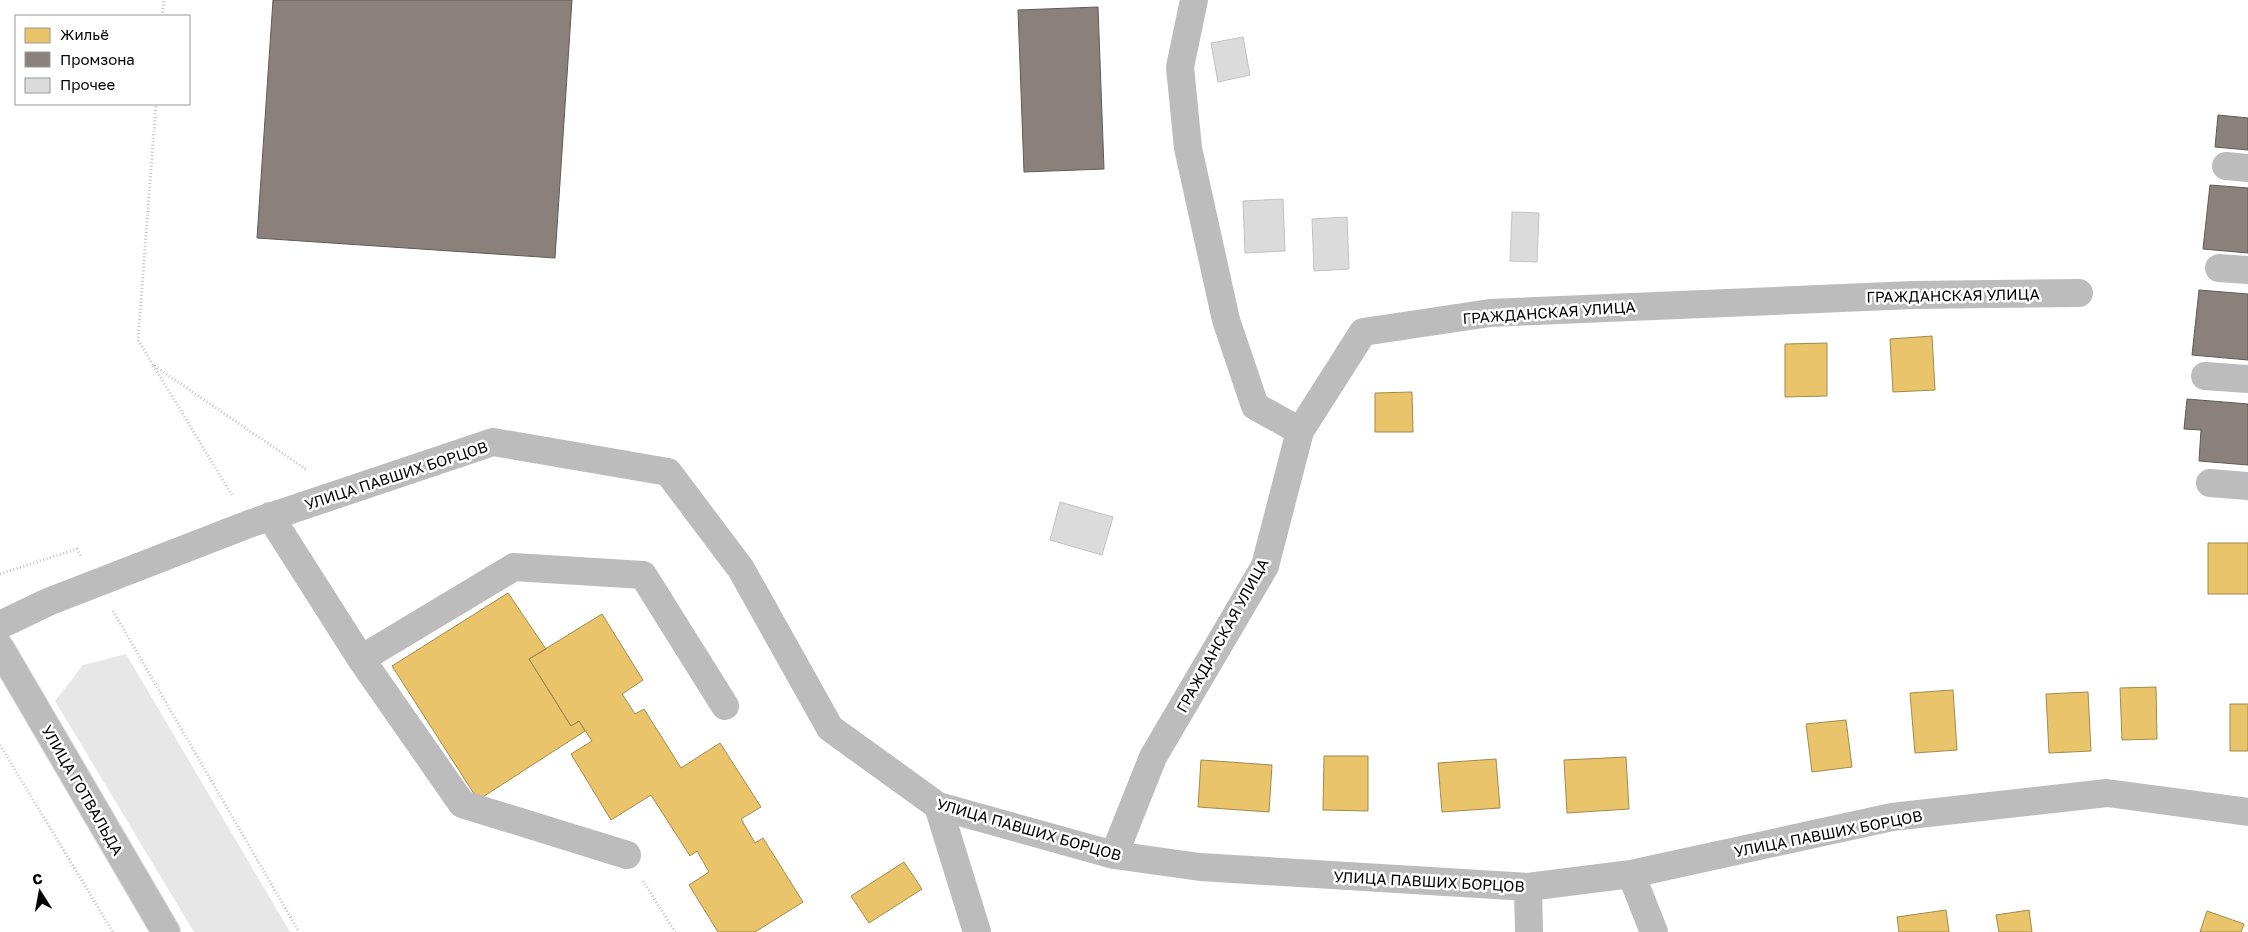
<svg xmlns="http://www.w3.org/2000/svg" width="2248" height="932" font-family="'Golos Text',sans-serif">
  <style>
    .green { fill: #e7e7e7 }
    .homes { fill: #e9c46a; stroke: #a3894a }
    .industry { fill: #8a817c; stroke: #615a57 }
    .building { fill: #dbdbdb; stroke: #c2c2c2 }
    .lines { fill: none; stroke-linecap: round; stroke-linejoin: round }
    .major-casing { stroke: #dbdbdb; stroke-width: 30 }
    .path { stroke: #c2c2c2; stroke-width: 3; stroke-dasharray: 1 2.5; stroke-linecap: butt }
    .minor { stroke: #bcbcbc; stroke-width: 28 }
    .major { stroke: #bcbcbc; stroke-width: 28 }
    .labels { text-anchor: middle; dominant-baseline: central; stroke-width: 5; stroke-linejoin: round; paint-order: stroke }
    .street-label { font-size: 15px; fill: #000; stroke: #fff }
  </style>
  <rect width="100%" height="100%" fill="#fff"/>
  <path class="green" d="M126 654 290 932H194L55 701 83 665Z"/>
  <path class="homes" d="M1932 336 1935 390 1893 392 1890 339Z
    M1827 343V396L1785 397V344Z
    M1412 392 1413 432H1375V393Z
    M2208 543H2248V594H2208Z
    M508 593 546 649 529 659 571 726 579 721 585 731 478 800 392 666Z
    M602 614 643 680 622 694 635 714 644 709 681 768 720 743 761 807 741 819 755 843 763 838 803 902 755 932H718L689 885 709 872 697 851 690 856 651 795 611 820 571 754 592 741 579 721 571 726 529 659Z
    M2156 687 2157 739 2122 740 2120 688Z
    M1953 690 1957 750 1915 753 1910 693Z
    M2088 692 2091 751 2049 753 2046 694Z
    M2230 704H2248V751H2230Z
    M1846 720 1852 767 1812 772 1806 724Z
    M1324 756H1368V811L1323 810Z
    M1626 757 1629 809 1567 813 1564 760Z
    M1496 759 1500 808 1442 812 1438 763Z
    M1201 760 1272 765 1269 812 1198 807Z
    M904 862 922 889 869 923 851 896Z
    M1946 910 1949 932H1899L1897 917Z
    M2029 910 2032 932H1999L1996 915Z
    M2207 911 2244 924 2241 932H2200Z"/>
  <path class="industry" d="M273 0H572L555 258 257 238Z
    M1098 7 1104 169 1024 172 1018 10Z
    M2218 115 2248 118V150L2215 147Z
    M2210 185 2248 188V253L2203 249Z
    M2199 290 2248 294V360L2192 355Z
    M2187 399 2248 404V465L2199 461 2201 430 2184 429Z"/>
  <path class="building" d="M1243 37 1250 75 1218 82 1211 43Z
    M1283 199 1285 251 1245 253 1243 201Z
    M1512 212 1539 213 1537 262 1510 261Z
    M1347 217 1349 269 1314 271 1312 219Z
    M1060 502 1113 517 1102 555 1050 540Z"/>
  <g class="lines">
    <g class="major-casing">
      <path id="major" d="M0 648 166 932"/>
    </g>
    <path class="path" d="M162 16 164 0
      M153 365 138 340 156 104
      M232 495 153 365 307 470
      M0 574 77 549 81 556
      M113 611 299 932
      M0 745 113 932
      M643 881 675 932"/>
    <path class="minor" d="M1194 0 1180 67 1188 148 1226 320 1255 406 1300 431
      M2226 166 2248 168
      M2219 268 2248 270
      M2205 376 2248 379
      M2210 483 2248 486
      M270 516 361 659 462 804 627 855
      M0 625 48 602 249 524 493 442 668 472 741 569 830 728 938 806 1114 855 1200 867 1528 887 1631 874 1892 817 2107 793 2248 812
      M361 659 514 567 643 575 725 706
      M938 806 977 932
      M1114 855 1153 757 1265 566 1300 431 1363 332 1490 313 1913 295 2079 293
      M1631 874 1654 932
      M1528 887 1529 932"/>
    <use href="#major" class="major"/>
  </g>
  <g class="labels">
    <g class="street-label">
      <text transform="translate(1953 295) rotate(-1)">ГРАЖДАНСКАЯ УЛИЦА</text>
      <text transform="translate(1549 312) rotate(-4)">ГРАЖДАНСКАЯ УЛИЦА</text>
      <text transform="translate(396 475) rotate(-18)">УЛИЦА ПАВШИХ БОРЦОВ</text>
      <text transform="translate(1222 635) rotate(-61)">ГРАЖДАНСКАЯ УЛИЦА</text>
      <text transform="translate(83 790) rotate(60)">УЛИЦА ГОТВАЛЬДА</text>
      <text transform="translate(1029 829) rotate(16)">УЛИЦА ПАВШИХ БОРЦОВ</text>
      <text transform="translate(1828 833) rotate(-11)">УЛИЦА ПАВШИХ БОРЦОВ</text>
      <text transform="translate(1429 881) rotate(3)">УЛИЦА ПАВШИХ БОРЦОВ</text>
    </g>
  </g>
  <rect x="15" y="15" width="175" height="90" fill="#ffffff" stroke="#999999"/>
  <rect x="25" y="28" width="25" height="15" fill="#e9c46a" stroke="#999999"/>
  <text x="60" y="40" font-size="15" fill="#000000">Жильё</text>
  <rect x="25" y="52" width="25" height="15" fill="#8a817c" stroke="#999999"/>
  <text x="60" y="65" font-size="15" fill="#000000">Промзона</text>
  <rect x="25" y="78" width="25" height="15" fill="#dbdbdb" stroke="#999999"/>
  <text x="60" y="90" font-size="15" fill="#000000">Прочее</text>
  <g transform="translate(40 892) rotate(349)" stroke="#ffffff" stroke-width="4" paint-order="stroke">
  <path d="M0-4L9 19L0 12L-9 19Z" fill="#000000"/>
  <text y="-8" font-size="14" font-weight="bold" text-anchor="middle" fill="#000000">С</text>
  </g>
</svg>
